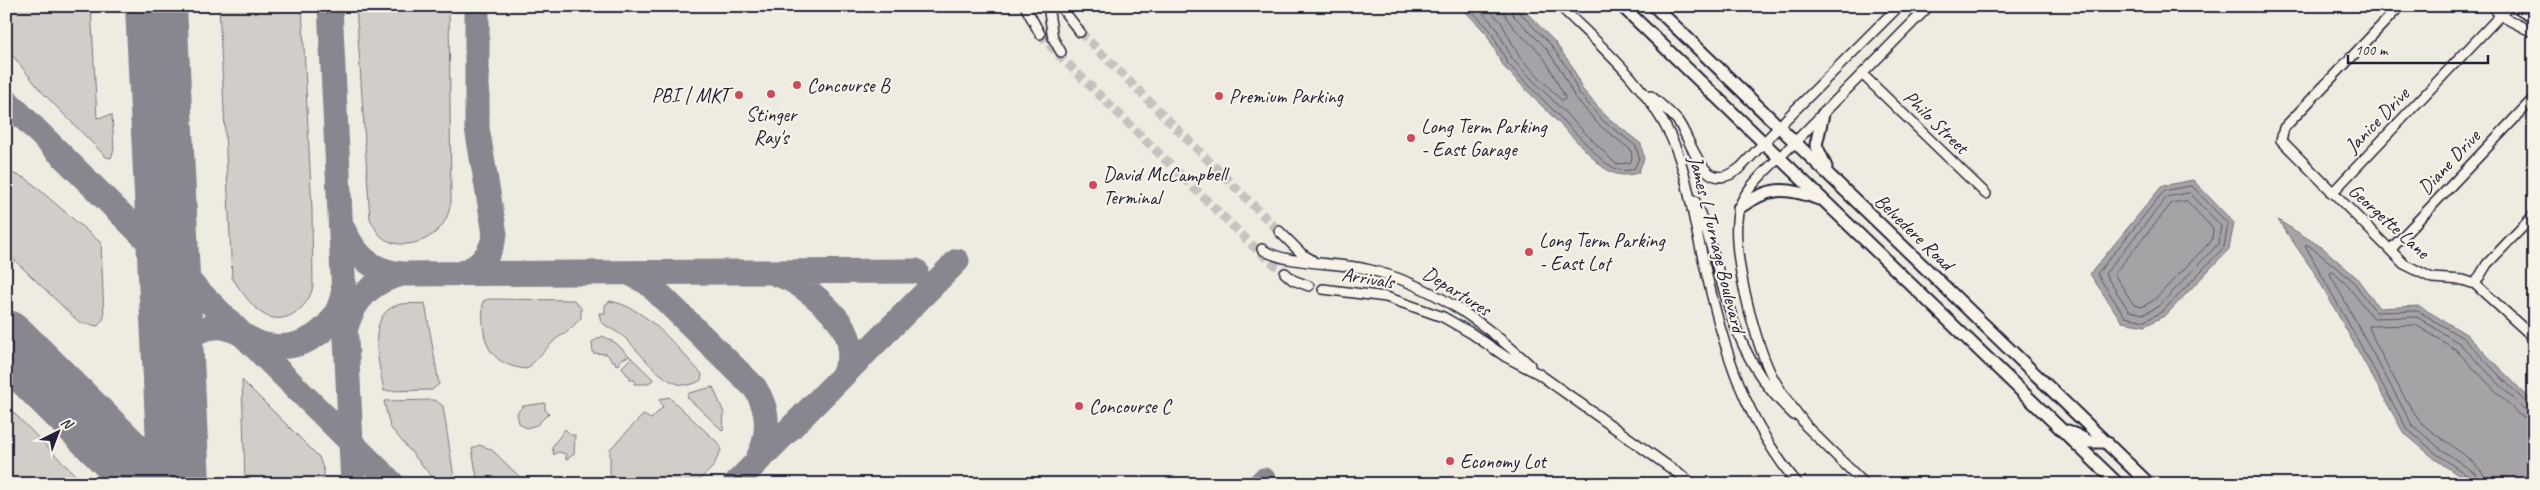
<svg xmlns="http://www.w3.org/2000/svg" width="2540" height="490" font-family="Caveat,sans-serif">
  <style>
    .green { fill: #d1cdc9; stroke: #7a7882 }
    .water { fill: #a6a3a6; stroke: #716f7b }
    .lines { fill: none; stroke-linecap: round; stroke-linejoin: round }
    .shore { stroke: #575666; stroke-width: 1 }
    .taxiway { stroke: #88868e; stroke-width: 25 }
    .runway { stroke: #88868e; stroke-width: 62 }
    .minor-tunnel { stroke: #c5c3c0; stroke-width: 9; stroke-dasharray: 9 4.5; stroke-linecap: butt }
    .minor-casing { stroke: #22223b; stroke-width: 12 }
    .major-casing { stroke: #22223b; stroke-width: 15 }
    .minor { stroke: #f7f3e8; stroke-width: 9 }
    .major { stroke: #f7f3e8; stroke-width: 11 }
    .poi-dot { fill: #d1495b; stroke: #f7f3e8; stroke-width: 2 }
    .labels { text-anchor: middle; dominant-baseline: central; stroke-width: 4.5; stroke-linejoin: round; paint-order: stroke }
    .poi-label { font-size: 20px; fill: #22223b; stroke: #f7f3e8; text-anchor: start }
    .street-label { font-size: 20px; fill: #22223b; stroke: #f7f3e8 }
  </style>
  <rect width="100%" height="100%" fill="#eeebe1"/>
  <filter id="ink" filterUnits="userSpaceOnUse"><feTurbulence type="fractalNoise" baseFrequency=".02" numOctaves="2"/><feDisplacementMap in="SourceGraphic" scale="10" xChannelSelector="R" yChannelSelector="G"/><feConvolveMatrix kernelMatrix="1 2 1 2 8 2 1 2 1" color-interpolation-filters="sRGB"/></filter>
  <g filter="url(#ink)">
    <path class="green" d="M6 6H91L97 118 112 115 114 149 111 158 106 157 41 91 6 47Z
      M219 6H302L312 210 313 286C309 309 282 329 260 312 249 303 240 289 232 278Z
      M356 6H449L451 202C449 210 448 217 443 224 430 244 394 253 378 233 375 229 373 223 370 219Z
      M12 173 27 179 101 243 104 318 98 326 80 323 6 252V174Z
      M489 299 574 300 581 308V318L566 333 557 338 527 369C485 365 481 337 483 301Z
      M610 301C648 308 676 347 702 374L701 380C671 400 643 354 624 337 617 331 608 328 601 322L599 313H605V305Z
      M425 303 439 384 432 390 384 391C380 366 363 312 401 304 409 303 418 304 425 303Z
      M603 336 616 343 653 379V380L647 384H634L635 380H630V376L627 375 622 367 631 358 629 356 620 360V364L616 365 615 361H612L607 354 593 353 592 342Z
      M242 380 319 457 324 471V484H245Z
      M713 387 724 413 723 431 687 397 689 393Z
      M669 397 718 443 721 450 713 467 695 484H613L610 473V449L643 415 651 419 663 407 659 399Z
      M435 400 443 406 455 484H438L390 427 384 401Z
      M545 403V410L549 413 537 425 526 428 519 423 517 413 523 406Z
      M6 409H10L84 484H6Z
      M565 429 571 435H575L574 454 566 460V454L558 452 554 455 552 447Z
      M479 445 491 449 527 484H478L472 449Z"/>
    <path class="water" d="M1460 6H1520L1554 41 1572 66 1582 89 1606 116 1641 144 1644 159 1638 173C1621 177 1613 175 1599 164L1504 67 1486 33Z
      M2193 180 2234 223 2229 249 2166 315 2145 326 2122 322 2090 274 2162 186Z
      M2278 220 2323 248 2356 277 2379 308 2419 306 2466 334 2534 403V484H2471L2435 459 2403 432 2316 275Z"/>
    <g class="lines">
      <path class="shore" d="M1467 6 1490 30 1508 64 1602 160C1614 169 1620 173 1634 169L1639 158 1636 146 1602 120 1578 92 1568 69 1550 44 1519 12 1517 6
        M1476 6 1495 26 1513 60 1616 164 1630 163 1632 158 1631 150 1599 125 1574 96 1562 72 1546 48 1513 15 1511 6
        M1486 6 1501 22 1519 56 1561 100H1564L1565 97C1556 82 1551 66 1539 52 1528 39 1504 25 1503 6
        M2192 186 2228 224 2224 247 2163 311 2145 321 2125 317 2097 274 2164 191Z
        M2190 193 2221 226 2218 244 2159 306 2144 314 2129 311 2105 274 2167 197Z
        M2187 201 2213 229 2212 240 2154 300 2142 307 2134 305 2114 274 2172 203Z
        M2473 484 2471 478 2438 455 2407 429 2305 245H2308L2352 280 2376 312 2418 311 2463 338 2528 405 2534 406
        M2479 484 2475 473 2442 450 2412 425 2329 272 2332 271 2347 285 2373 318 2417 317 2459 343 2524 409 2534 413
        M2487 484C2486 462 2434 438 2419 420 2411 411 2370 336 2369 326L2416 325 2455 349 2519 415 2534 420"/>
      <path class="taxiway" d="M330 6 353 484
        M6 100 393 484
        M343 229C356 256 371 271 402 274
        M629 273 648 283 755 388C770 411 770 437 757 460
        M458 274C480 268 490 256 495 234L477 128V6
        M776 274C800 280 843 316 849 341 852 353 849 364 843 375
        M346 327C355 298 372 281 402 274L916 271
        M174 370C174 363 174 357 177 351 185 333 212 322 230 329 242 333 252 342 265 345 301 353 336 330 343 294
        M735 484 957 261
        M1260 484 1264 480"/>
      <path class="runway" d="M156 6 179 484
        M6 341 150 484"/>
      <path class="minor-tunnel" d="M1080 32 1279 231
        M1040 34 1058 54 1254 247 1285 273"/>
      <g class="minor-casing">
        <path id="minor" d="M1025 6 1040 34
          M1048 6 1053 38 1061 52
          M1060 6 1080 32
          M1560 6C1600 46 1645 83 1670 135 1686 168 1690 202 1698 237 1719 328 1736 410 1798 484
          M2400 6 2284 128 2281 140 2404 264 2432 278 2463 280 2475 284 2534 338
          M2492 6 2501 16 2534 33
          M2514 6 2534 18
          M1862 74 1986 194
          M1651 96C1660 104 1670 112 1677 120 1693 141 1703 200 1741 167L1788 117 1899 6
          M2332 193 2509 6
          M1695 201C1729 281 1724 350 1794 415
          M1279 231 1302 254 1312 260
          M1262 249C1284 265 1338 262 1366 269 1430 283 1483 322 1530 365
          M2390 250 2534 98
          M1285 273 1293 280 1309 286
          M2475 284 2487 264 2534 215
          M1323 289 1386 297 1443 317 1471 333 1506 357 1539 374 1693 484
          M1805 425 1865 484
          M1808 428C1795 410 1780 393 1770 372 1754 339 1726 237 1741 203 1750 182 1780 158 1796 141 1840 96 1885 51 1929 6"/>
      </g>
      <g class="major-casing">
        <path id="major" d="M1622 6 2118 484
          M1654 6 2149 484
          M1823 114 1816 145 1826 167
          M1739 208C1768 187 1785 186 1819 199
          M2068 431 2090 442H2107"/>
      </g>
      <use href="#minor" class="minor"/>
      <use href="#major" class="major"/>
    </g>
  </g>
  <g class="poi-dot">
    <circle cx="797" cy="85" r="5"/>
    <circle cx="771" cy="94" r="5"/>
    <circle cx="739" cy="95" r="5"/>
    <circle cx="1219" cy="96" r="5"/>
    <circle cx="1411" cy="138" r="5"/>
    <circle cx="1093" cy="185" r="5"/>
    <circle cx="1529" cy="252" r="5"/>
    <circle cx="1079" cy="406" r="5"/>
    <circle cx="1450" cy="461" r="5"/>
  </g>
  <g class="labels">
    <g class="poi-label">
      <text x="807" y="85">Concourse B</text>
      <text x="729" y="95" text-anchor="end">PBI | MKT</text>
      <text x="1229" y="96">Premium Parking</text>
      <text x="771" y="114" text-anchor="middle">Stinger<tspan x="771" dy="23">Ray's</tspan></text>
      <text x="1421" y="126">Long Term Parking<tspan x="1421" dy="23">- East Garage</tspan></text>
      <text x="1103" y="174">David McCampbell<tspan x="1103" dy="23">Terminal</tspan></text>
      <text x="1539" y="240">Long Term Parking<tspan x="1539" dy="23">- East Lot</tspan></text>
      <text x="1089" y="406">Concourse C</text>
      <text x="1460" y="461">Economy Lot</text>
    </g>
    <g class="street-label">
      <text transform="translate(2377 120) rotate(-46)">Janice Drive</text>
      <text transform="translate(1936 122) rotate(44)">Philo Street</text>
      <text transform="translate(2449 162) rotate(-47)">Diane Drive</text>
      <text transform="translate(2389 221) rotate(42)">Georgette Lane</text>
      <text transform="translate(1914 232) rotate(44)">Belvedere Road</text>
      <text transform="translate(1717 244) rotate(76)">James L Turnage Boulevard</text>
      <text transform="translate(1368 278) rotate(9)">Arrivals</text>
      <text transform="translate(1457 291) rotate(32)">Departures</text>
    </g>
  </g>
  <rect width="2540" height="490" fill="none" stroke="#f7f3e8" stroke-width="25"/>
  <rect x="12" y="12" width="2515" height="465" fill="none" stroke="#22223b" stroke-width="2" filter="url(#ink)"/>
  <g transform="translate(58 432) rotate(42)" stroke="#f7f3e8" stroke-width="4" paint-order="stroke">
  <path d="M0-4L9 19L0 12L-9 19Z" fill="#22223b"/>
  <text y="-8" font-size="14" font-weight="bold" text-anchor="middle" fill="#22223b">N</text>
  </g>
  <path d="M2348 55v8h140v-8" fill="none" stroke="#22223b" stroke-width="2.5"/>
  <text x="2355" y="55" font-size="15" fill="#22223b" stroke="#f7f3e8" stroke-width="4" paint-order="stroke">100 m</text>
</svg>
